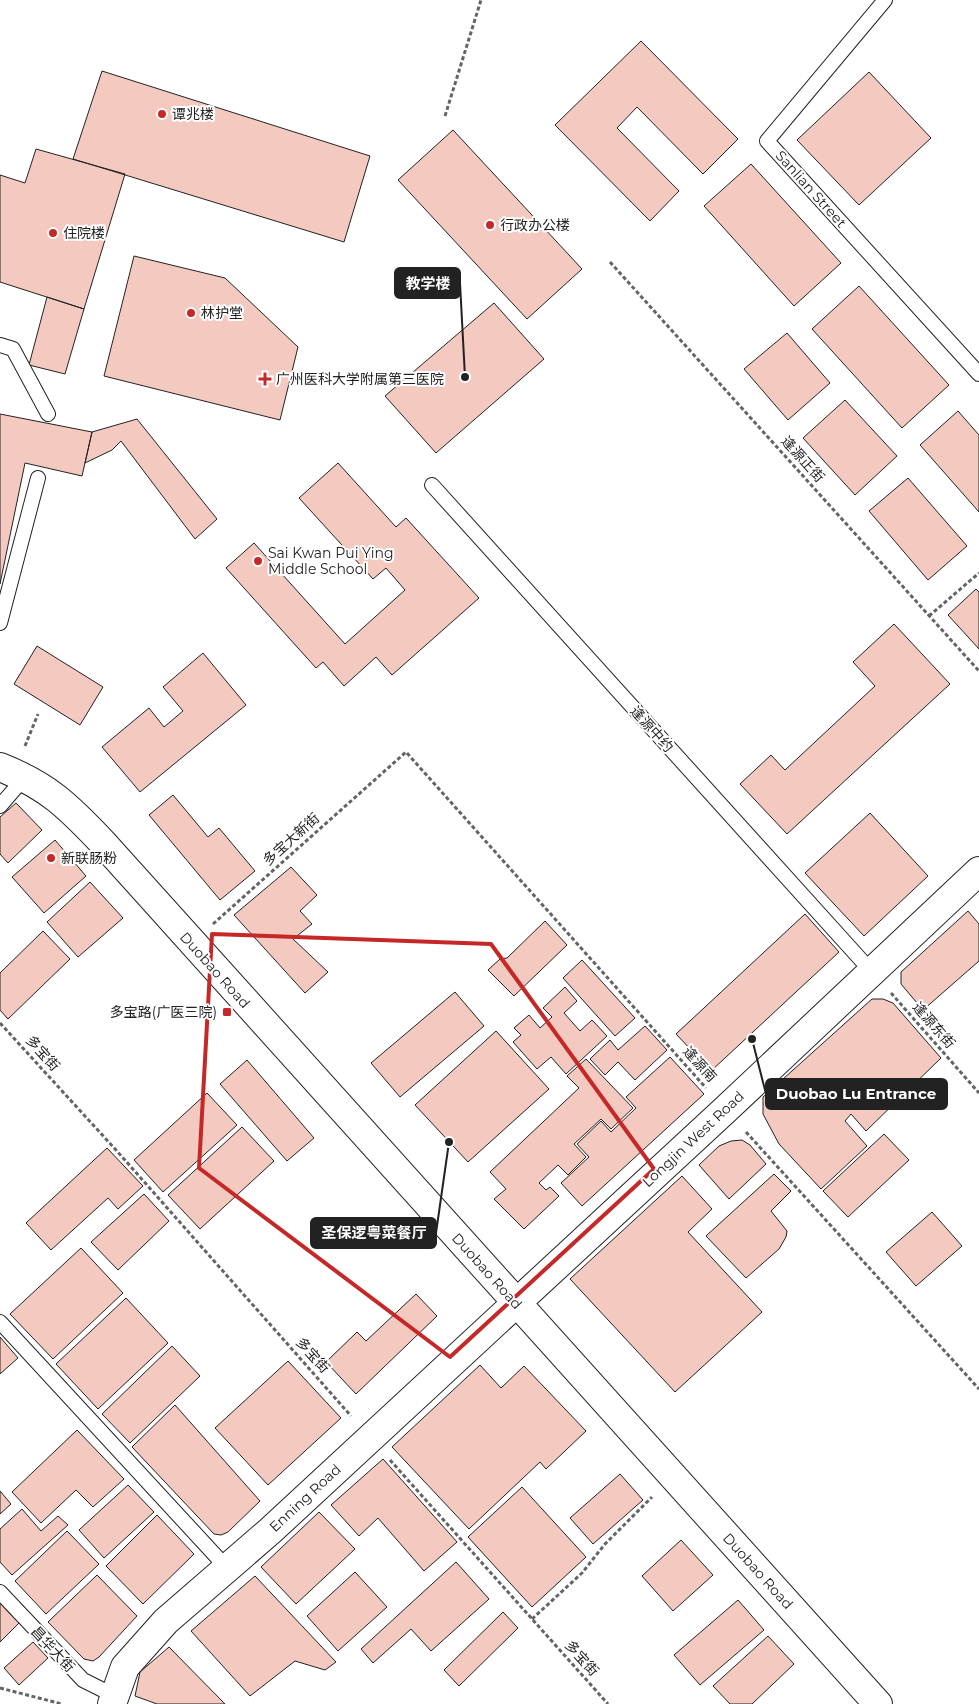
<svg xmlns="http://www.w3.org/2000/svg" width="979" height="1704" font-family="Montserrat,'Noto Sans SC',sans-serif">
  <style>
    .building { fill: #f3c9c0; stroke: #222 }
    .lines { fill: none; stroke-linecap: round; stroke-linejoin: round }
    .service-casing { stroke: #222; stroke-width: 16 }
    .tertiary-casing { stroke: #222; stroke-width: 30 }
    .path { stroke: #646464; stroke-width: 3; stroke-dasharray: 4 2.5; stroke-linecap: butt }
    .service { stroke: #fff; stroke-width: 14 }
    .tertiary { stroke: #fff; stroke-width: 28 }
    .marked { fill: none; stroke: #c62828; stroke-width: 4; stroke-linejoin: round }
    .poi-dot { fill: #c62828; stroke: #fff; stroke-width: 2 }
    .labels { text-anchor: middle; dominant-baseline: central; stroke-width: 4; stroke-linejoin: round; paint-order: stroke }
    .poi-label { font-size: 14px; fill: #222; stroke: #fff; text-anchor: start }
    .street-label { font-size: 14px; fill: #222; stroke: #fff }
    .leader { fill: none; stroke: #222; stroke-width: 2 }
    .callout-dot { fill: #222; stroke: #fff; stroke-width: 2 }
    .callout { fill: #222; stroke: #222; stroke-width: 2 }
    .callout-label { font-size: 15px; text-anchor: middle; font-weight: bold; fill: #fff }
  </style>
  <rect width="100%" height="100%" fill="#fff"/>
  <path class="building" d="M641 41 738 139 703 174 637 107 617 128 679 191 650 221 555 125Z
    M102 71 370 156 344 242 73 159Z
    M869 72 931 138 859 205 797 140Z
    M453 130 582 269 527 319 398 180Z
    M36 149 125 174 84 309 0 282V175L25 183Z
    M751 164 841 263 794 306 704 206Z
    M134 256 225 278 298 347 280 420 104 376Z
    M859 286 949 385 902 428 812 329Z
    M47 297 84 309 65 374 29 365Z
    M494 303 544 359 436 453 385 396Z
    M787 333 830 383 788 420 744 369Z
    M845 400 897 456 855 495 803 438Z
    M958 411 979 435V512L920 445Z
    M0 414 92 432 82 476 25 463 0 584Z
    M137 419 217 519 195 539 121 441 112 450 85 463 92 432Z
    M338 463 396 527 406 518 479 598 392 675 376 657 344 686 323 662 316 668 226 568 254 543 345 644 405 590 386 568 373 579 299 498Z
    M908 478 967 546 928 580 869 511Z
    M976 589 979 592V649L948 615Z
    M894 624 950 684 787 834 740 784 771 755 785 770 875 686 853 662Z
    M37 646 103 687 80 725 14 684Z
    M203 653 246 705 140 792 102 747 149 708 164 727 183 711 163 687Z
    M173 795 208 837 219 828 255 871 220 900 149 815Z
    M16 803 42 830 8 863 0 854V817Z
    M870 813 928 876 864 936 805 873Z
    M55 840 86 876 44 913 12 877Z
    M291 867 317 895 300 911 312 924 293 939 328 972 305 993 234 915Z
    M90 882 123 918 78 957 47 922Z
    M968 911 979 924V961L923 1010 901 984V972Z
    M805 914 839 952 711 1071 676 1034Z
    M545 921 567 945 514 996 488 970 500 959 507 958Z
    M43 931 70 959 8 1019 0 1010V973Z
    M582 960 635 1018 615 1036 563 978Z
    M565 987 577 1001 564 1013 580 1031 592 1020 607 1036 566 1074 551 1057 537 1069 513 1042 521 1035 514 1028 529 1015 540 1028 552 1017 543 1008Z
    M455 992 484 1026 400 1097 371 1063Z
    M872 999H883L893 1003 941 1058 866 1131 851 1114 845 1121 867 1146 821 1189 779 1144 763 1114V1097Z
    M645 1026 667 1050 635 1080 618 1062 605 1075 590 1059 610 1040 618 1050Z
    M496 1031 549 1089 468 1162 415 1105Z
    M670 1057 704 1094 582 1206 561 1183 589 1157 577 1144 601 1121 611 1132 636 1108 626 1097Z
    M586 1059 633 1108 611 1129 601 1119 574 1144 586 1157 568 1175 558 1165 539 1183 546 1190 550 1187 559 1196 524 1229 494 1199 506 1189 490 1172 579 1088 567 1076Z
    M247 1060 314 1138 287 1161 220 1084Z
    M207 1093 237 1125 163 1192 134 1160Z
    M242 1127 274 1161 200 1229 168 1195Z
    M884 1134 909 1160 848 1217 823 1191Z
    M742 1140 750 1145 766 1164 729 1199 699 1165 719 1146 731 1141Z
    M107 1148 143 1186 118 1209 108 1198 51 1250 26 1223Z
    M774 1174 791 1191 771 1211 787 1231 786 1237 779 1249 746 1278 706 1236Z
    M682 1176 712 1209 688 1232 762 1312 675 1392 570 1279Z
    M144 1194 169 1221 118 1270 91 1242Z
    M932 1212 962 1246 916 1286 886 1252Z
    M81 1248 123 1293 53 1359 10 1314Z
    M416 1294 437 1316 356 1394 326 1362 357 1332 366 1341Z
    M126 1298 168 1343 98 1409 56 1364Z
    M0 1337 18 1358 0 1374Z
    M172 1346 200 1376 130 1443 102 1414Z
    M288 1361 341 1418 268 1485 215 1428Z
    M480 1365 501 1388 524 1366 586 1431 546 1469 540 1462 469 1529 392 1447Z
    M175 1405 260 1501 228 1532 221 1535 214 1534 132 1447Z
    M77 1430 124 1479 93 1507 76 1490 41 1523 12 1492Z
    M383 1459 457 1542 424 1571 378 1518 359 1536 331 1505Z
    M620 1474 643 1500 593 1544 570 1518Z
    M128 1485 154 1512 104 1558 79 1530Z
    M522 1487 586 1557 532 1607 468 1537Z
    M0 1491 11 1504 0 1514Z
    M22 1509 41 1531 58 1516 68 1525 12 1575 0 1562V1529Z
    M319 1512 355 1549 296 1604 261 1567Z
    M157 1515 194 1554 143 1604 106 1566Z
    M67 1531 99 1564 46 1614 15 1581Z
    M681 1540 713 1575 673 1611 642 1576Z
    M456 1562 489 1599 431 1651 411 1629 373 1663 361 1649Z
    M355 1572 387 1607 338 1651 307 1616Z
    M97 1575 137 1616 99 1657 93 1661 84 1659 48 1622Z
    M255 1576 336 1662 325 1670 295 1661 250 1696 191 1631Z
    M738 1600 764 1630 700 1685 674 1655Z
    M0 1603 19 1623 0 1642Z
    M503 1612 518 1628 459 1686 444 1670Z
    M768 1636 794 1664 752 1704H730L713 1686Z
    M33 1642 48 1658 19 1685 4 1668Z
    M169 1647 225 1704H157L135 1696 140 1672Z"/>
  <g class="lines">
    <g class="service-casing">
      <path id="service" d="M885 0 767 141 979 374
        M0 345 13 349 48 414
        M432 485 872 972
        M0 623 38 478
        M0 806 25 777
        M0 1322 227 1568
        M0 1592 83 1680 115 1696"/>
    </g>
    <g class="tertiary-casing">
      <path id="tertiary" d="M0 767C48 786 68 806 103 843L878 1704
        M112 1704 125 1667 166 1621 270 1531 725 1110 979 871"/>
    </g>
    <path class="path" d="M445 116 481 0
      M610 262 979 671
      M929 616 979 573
      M25 746 38 714
      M213 924 406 752 706 1088
      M891 993 979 1093
      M0 1023 116 1150 351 1416
      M746 1132 979 1389
      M390 1460 608 1704
      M532 1619 582 1573 605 1544 652 1497
      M0 1688 62 1704"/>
    <use href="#service" class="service"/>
    <use href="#tertiary" class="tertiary"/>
  </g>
  <path class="marked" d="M212 934 491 944 654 1169 450 1357 199 1168Z"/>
  <g class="poi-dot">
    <circle cx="162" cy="114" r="5"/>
    <circle cx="490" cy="225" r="5"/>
    <circle cx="53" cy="233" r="5"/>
    <circle cx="191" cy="313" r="5"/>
    <path d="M262.5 371.5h5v5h5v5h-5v5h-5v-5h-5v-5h5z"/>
    <circle cx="258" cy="561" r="5"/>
    <circle cx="51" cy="858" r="5"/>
    <rect x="222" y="1007" width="10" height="10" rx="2.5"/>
  </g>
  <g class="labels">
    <g class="poi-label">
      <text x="172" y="114">谭兆楼</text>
      <text x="500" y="225">行政办公楼</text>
      <text x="63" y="233">住院楼</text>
      <text x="201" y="313">林护堂</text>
      <text x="276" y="379">广州医科大学附属第三医院</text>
      <text x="268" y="553">Sai Kwan Pui Ying<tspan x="268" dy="16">Middle School</tspan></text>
      <text x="61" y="858">新联肠粉</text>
      <text x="217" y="1012" text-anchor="end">多宝路(广医三院)</text>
    </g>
    <g class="street-label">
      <text transform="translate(811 189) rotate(48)">Sanlian Street</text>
      <text transform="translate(803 459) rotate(48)">逢源正街</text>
      <text transform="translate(652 729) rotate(48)">逢源中约</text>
      <text transform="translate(291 839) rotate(-42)">多宝大新街</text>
      <text transform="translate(215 970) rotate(48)">Duobao Road</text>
      <text transform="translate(934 1025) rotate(49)">逢源东街</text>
      <text transform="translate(43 1053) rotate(48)">多宝街</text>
      <text transform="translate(700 1064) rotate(48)">逢源南</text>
      <text transform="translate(693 1139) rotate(-43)">Longjin West Road</text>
      <text transform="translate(487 1271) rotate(48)">Duobao Road</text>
      <text transform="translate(313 1355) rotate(48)">多宝街</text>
      <text transform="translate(305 1498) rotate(-43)">Enning Road</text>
      <text transform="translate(758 1571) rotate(48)">Duobao Road</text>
      <text transform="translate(53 1649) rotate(47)">昌华大街</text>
      <text transform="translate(582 1658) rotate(48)">多宝街</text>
    </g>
  </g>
  <path class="leader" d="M465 377L460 283M752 1039L766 1094M449 1142L436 1233"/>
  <g class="callout-dot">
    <circle cx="465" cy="377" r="5"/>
    <circle cx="752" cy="1039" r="5"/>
    <circle cx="449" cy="1142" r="5"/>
  </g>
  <g class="callout">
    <rect x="395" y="268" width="65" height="30" rx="5"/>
    <rect x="766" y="1079" width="181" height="30" rx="5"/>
    <rect x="311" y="1218" width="125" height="30" rx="5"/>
  </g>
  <g class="callout-label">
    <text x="428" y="289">教学楼</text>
    <text x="856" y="1099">Duobao Lu Entrance</text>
    <text x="374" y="1238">圣保逻粤菜餐厅</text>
  </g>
</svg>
